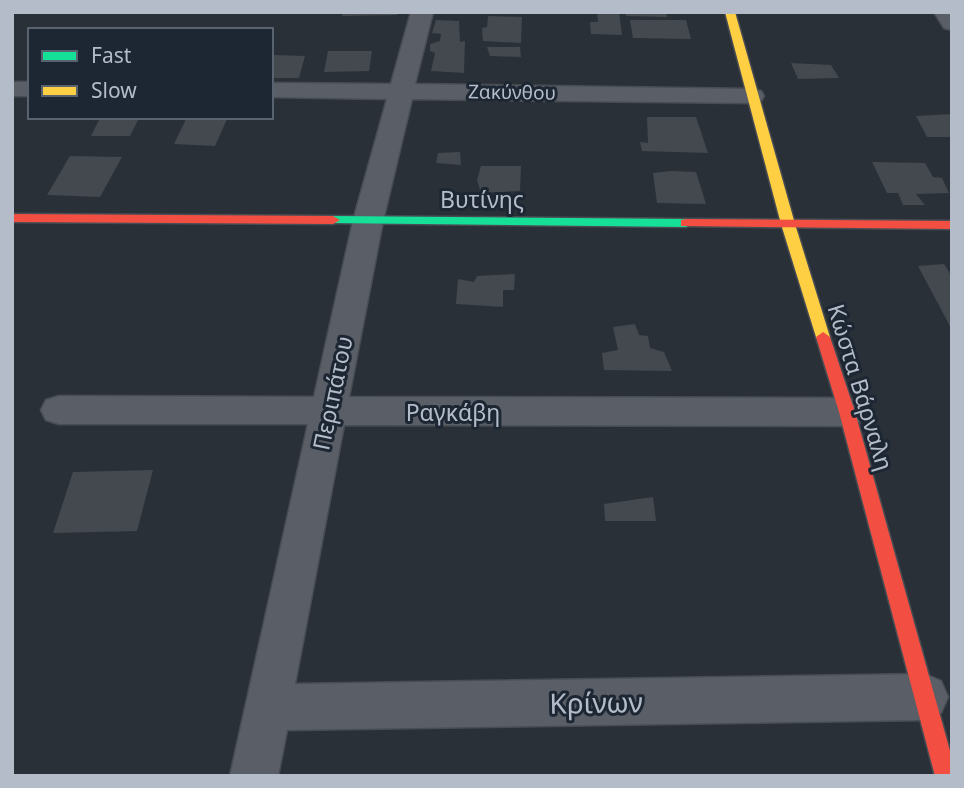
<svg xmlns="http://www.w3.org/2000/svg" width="964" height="788" font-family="'Noto Sans',sans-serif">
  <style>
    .building { fill: #444950 }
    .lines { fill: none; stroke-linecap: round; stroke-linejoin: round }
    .street-casing { stroke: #484c53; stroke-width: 3 }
    .fast-casing { stroke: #484c53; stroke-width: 3 }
    .slow-casing { stroke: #484c53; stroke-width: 3 }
    .jam-casing { stroke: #484c53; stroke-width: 3 }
    .street { fill: #5a5e66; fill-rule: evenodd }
    .fast { fill: #16e098; fill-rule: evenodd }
    .slow { fill: #ffcf43; fill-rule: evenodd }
    .jam { fill: #f24e42; fill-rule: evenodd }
    .labels { text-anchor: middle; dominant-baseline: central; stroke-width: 6; stroke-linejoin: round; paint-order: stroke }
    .far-street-label { font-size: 19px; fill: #b4bcc9; stroke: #1d2633 }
    .street-label { font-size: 23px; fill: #b4bcc9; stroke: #1d2633 }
    .near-street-label { font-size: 28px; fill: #b4bcc9; stroke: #1d2633 }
  </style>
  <rect width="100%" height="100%" fill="#2a3038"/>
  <path class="building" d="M343 12H397V15L342 16Z
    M597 12H619L622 35 591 34 590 22H598Z
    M625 12H666L667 17 626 16Z
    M488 16 522 17 521 43 483 41 482 28 487 27Z
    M436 20 459 21 460 42 465 41 464 73 431 71 435 53 430 51V44L440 41 441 34 432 33Z
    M630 20H686L691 39 633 38Z
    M487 47H520L521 57 490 56Z
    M328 51H372L369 71 324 72Z
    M272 55 305 56 299 78H271Z
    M791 63 831 65 839 78 798 79Z
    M952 114V137H927L916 116Z
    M187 117H228L215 146 174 144Z
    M647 117H696L708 153 642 151 640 142 648 143Z
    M99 120H138L130 136H91Z
    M460 152 461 165 436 163 438 153Z
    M70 156 122 157 100 197 47 195Z
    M872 162 925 163 933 177 942 178 949 193 916 194 925 205H903L898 193H887Z
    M481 166H521L520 191 481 193 477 180Z
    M672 171 696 172 706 204 657 203 653 173Z
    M944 264 952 277V330L918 266Z
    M515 274 514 290H503V307L456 304 458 279 474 282 477 276Z
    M635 324 639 335 648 336 650 348 664 352 672 371 604 370 602 353 618 350 613 327Z
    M153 470 137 531 53 533 73 472Z
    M653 497 656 521H605L604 504Z"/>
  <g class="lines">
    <g class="street-casing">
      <path id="street" d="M411 12H433L415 84 752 89 761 91 764 96 761 101 752 103 412 99 383 221 349 397 847 398 860 402 865 412 860 422 847 426 344 425 295 684 925 674 941 681 948 697 941 713 925 720 287 730 278 776H230L308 424H59L46 420 41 410 46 400 59 396 314 397 353 221 387 99 271 97V83L391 84Z
        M934 12H952V30L944 28Z
        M12 82H30V96H12Z"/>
    </g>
    <g class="fast-casing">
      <path id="fast" d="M333 216 686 219 693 223 686 227 328 223 326 220Z"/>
    </g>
    <g class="slow-casing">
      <path id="slow" d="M725 12H735L795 224 830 337 828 341H818L816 337 781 224Z"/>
    </g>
    <g class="jam-casing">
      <path id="jam" d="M12 214 333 216 340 220 333 224 12 222Z
        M686 219 952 221V229L681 226V220Z
        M823 332 830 337 855 412 952 758V776H935L839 412 816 337Z"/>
    </g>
    <use href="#street" class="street"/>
    <use href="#fast" class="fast"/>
    <use href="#slow" class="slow"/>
    <use href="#jam" class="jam"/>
  </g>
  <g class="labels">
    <g class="far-street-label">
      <text transform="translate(512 92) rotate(1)">Ζακύνθου</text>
    </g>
    <g class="street-label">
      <text x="482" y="199">Βυτίνης</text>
      <text transform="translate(861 387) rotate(73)">Κώστα Βάρναλη</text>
      <text transform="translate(332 393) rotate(-78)">Περιπάτου</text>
      <text x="453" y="412">Ραγκάβη</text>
    </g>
    <g class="near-street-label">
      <text transform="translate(596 702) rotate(-1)">Κρίνων</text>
    </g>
  </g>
  <rect width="964" height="788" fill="none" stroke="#b4bcc9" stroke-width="28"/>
  <rect x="28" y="28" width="245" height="91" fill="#1d2633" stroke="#59626f" stroke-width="2"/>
  <rect x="42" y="51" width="35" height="10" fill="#16e098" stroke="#59626f" stroke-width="2"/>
  <text x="91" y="63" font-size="21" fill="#b4bcc9">Fast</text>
  <rect x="42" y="86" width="35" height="10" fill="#ffcf43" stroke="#59626f" stroke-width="2"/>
  <text x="91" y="98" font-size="21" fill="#b4bcc9">Slow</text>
</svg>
